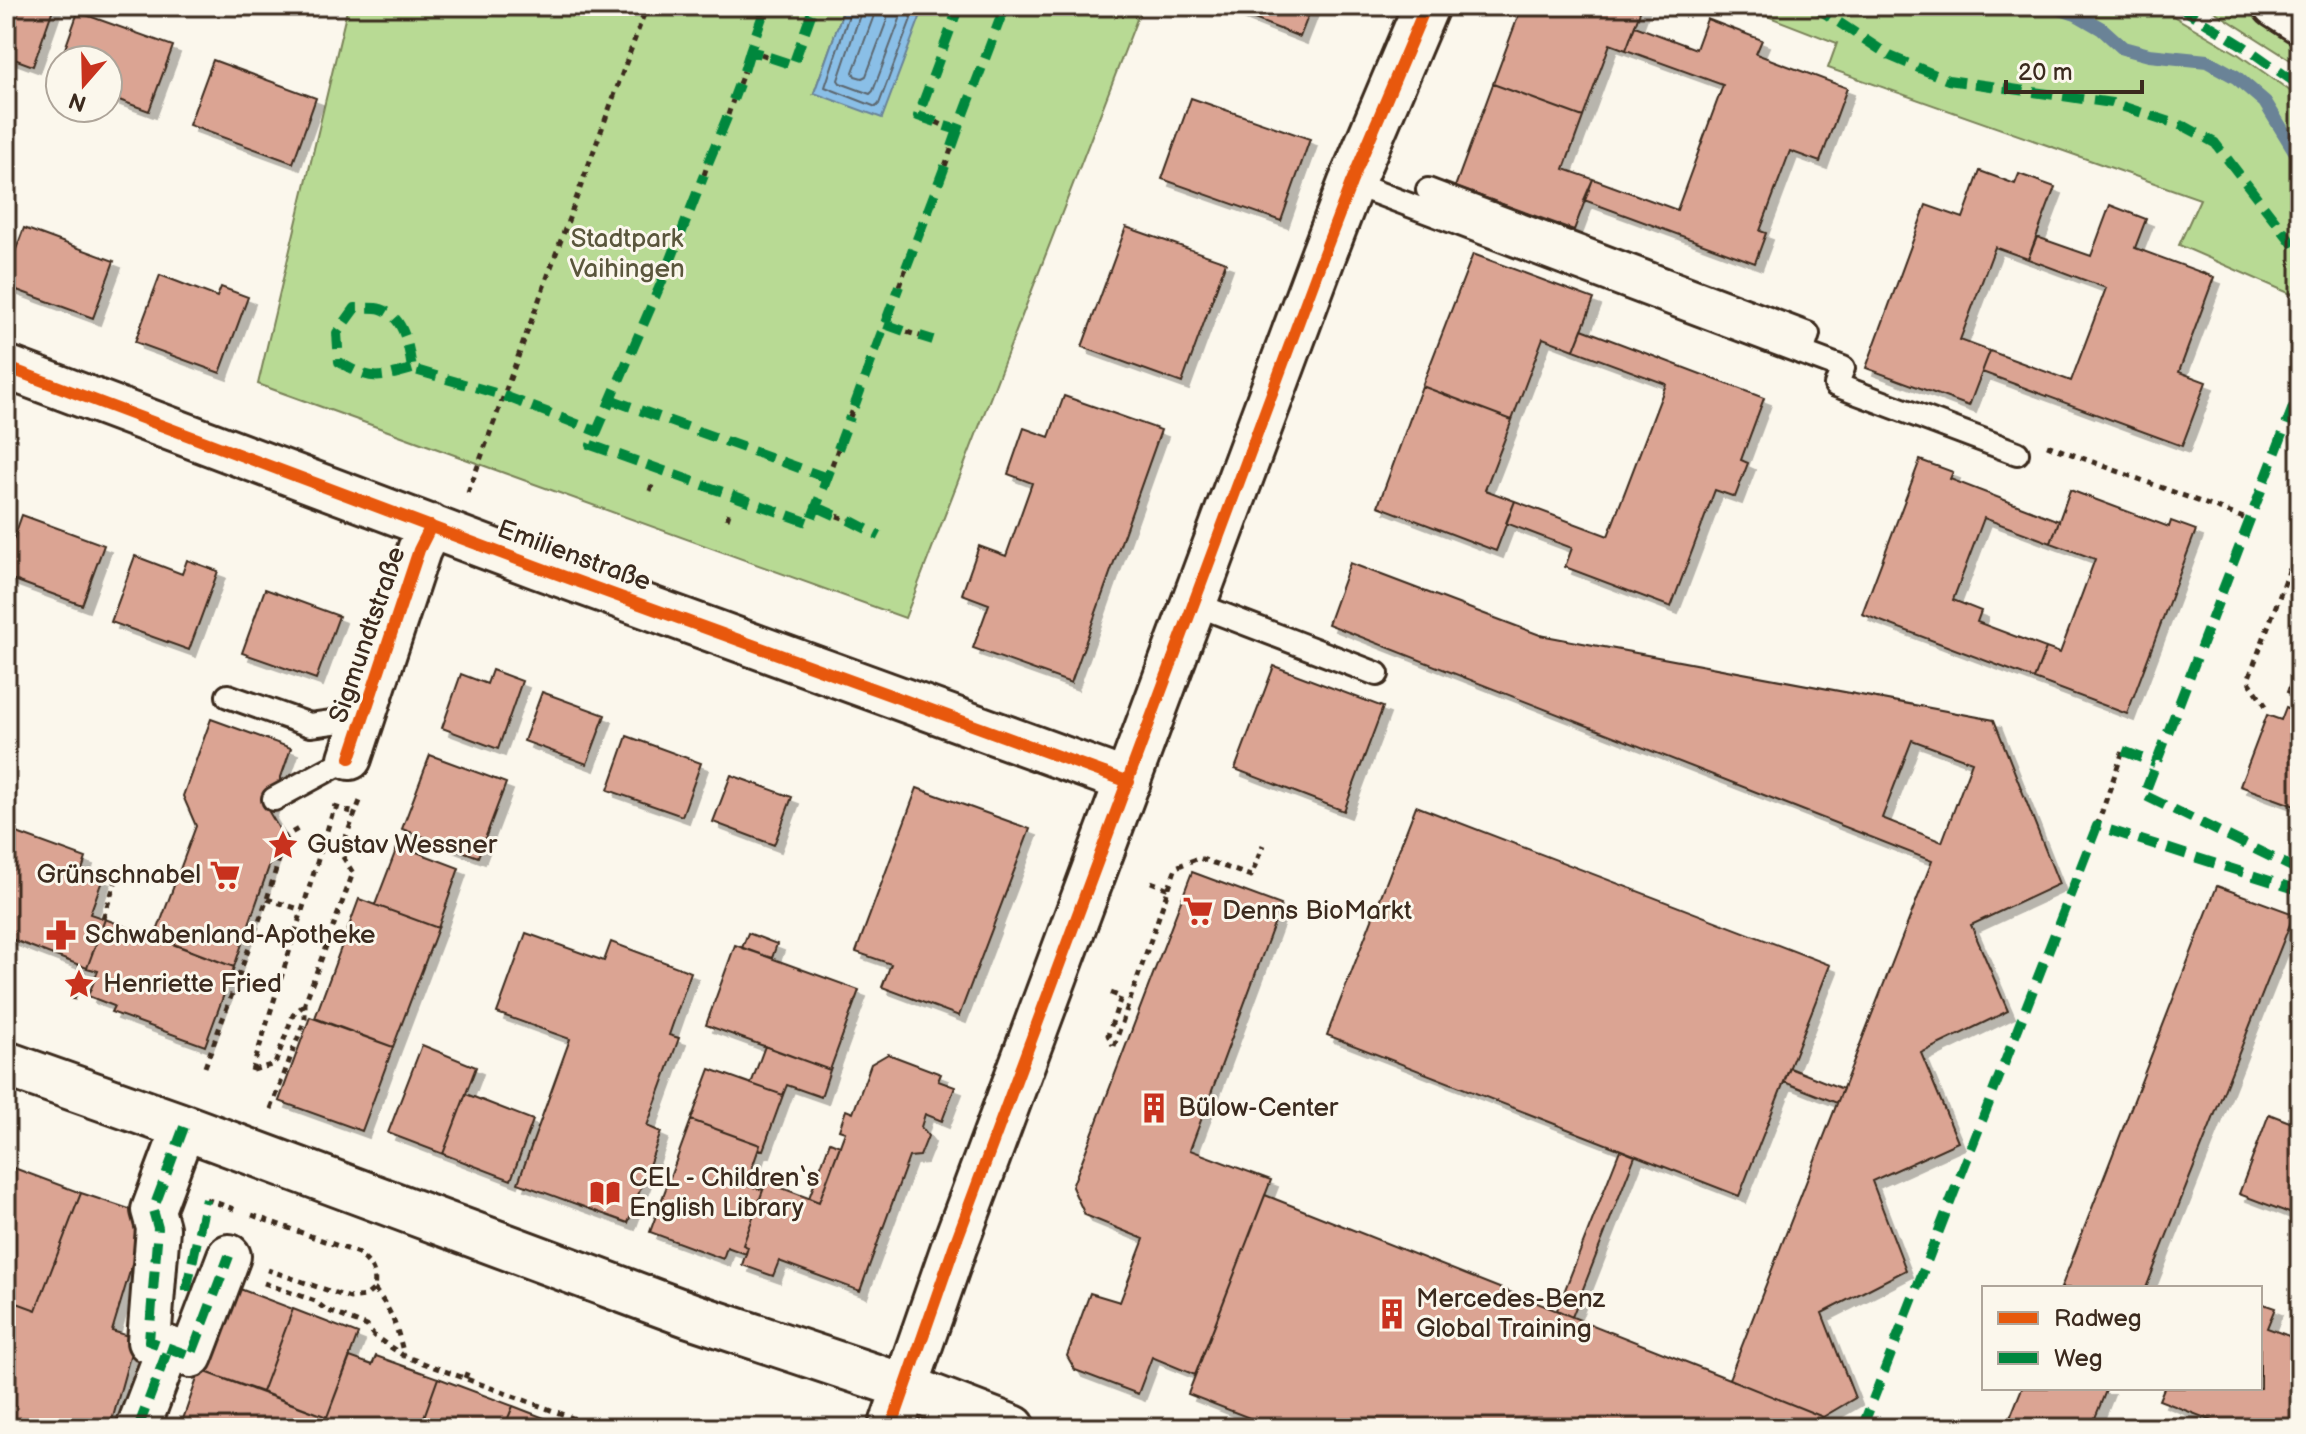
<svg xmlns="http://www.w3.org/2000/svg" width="2306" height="1434" font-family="'Balsamiq Sans',sans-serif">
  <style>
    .green { fill: #b8da94; stroke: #7a8259; stroke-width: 2 }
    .water { fill: #8abfe7; stroke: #6a8397; stroke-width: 2 }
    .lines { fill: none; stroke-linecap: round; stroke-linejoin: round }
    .shore { stroke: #5b666e; stroke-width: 2 }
    .stream { stroke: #6a8397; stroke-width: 14 }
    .building { fill: #dba493; stroke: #3b2a1e; stroke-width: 2; fill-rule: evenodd; filter: url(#shadow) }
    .lane-casing { stroke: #3b2a1e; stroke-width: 28 }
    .street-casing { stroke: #3b2a1e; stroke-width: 48 }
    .secondary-casing { stroke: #3b2a1e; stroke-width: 50 }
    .path { stroke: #3b2a1e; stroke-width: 5; stroke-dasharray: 6 6; stroke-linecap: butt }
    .lane { stroke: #fbf7ec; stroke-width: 22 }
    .street { stroke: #fbf7ec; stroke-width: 42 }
    .secondary { stroke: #fbf7ec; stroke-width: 44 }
    .quiet { stroke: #00873e; stroke-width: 10; stroke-dasharray: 20 10; stroke-linecap: butt }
    .cycleway-casing { stroke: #fbf7ec; stroke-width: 17 }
    .cycleway { stroke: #e8590c; stroke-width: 12 }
    .labels { text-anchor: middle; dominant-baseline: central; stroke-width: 6; stroke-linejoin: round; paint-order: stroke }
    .park-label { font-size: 26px; fill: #5a563c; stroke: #fbf7ec }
    .street-label { font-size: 26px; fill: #3b2a1e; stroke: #fbf7ec }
    .poi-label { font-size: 26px; fill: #3b2a1e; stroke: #fbf7ec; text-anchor: start }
  </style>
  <defs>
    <filter id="shadow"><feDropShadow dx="7" dy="7" stdDeviation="0" flood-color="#0004"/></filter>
  </defs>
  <rect width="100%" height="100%" fill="#fbf7ec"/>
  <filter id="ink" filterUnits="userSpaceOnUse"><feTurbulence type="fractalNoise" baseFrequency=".0125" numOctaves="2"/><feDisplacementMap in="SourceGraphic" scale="16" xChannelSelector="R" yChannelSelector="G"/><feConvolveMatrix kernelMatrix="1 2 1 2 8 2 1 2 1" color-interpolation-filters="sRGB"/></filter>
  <g filter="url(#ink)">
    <path class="green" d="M348 6H845L814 93 922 12 906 6H1142L905 618 258 384Z
      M1741 6H2156L2238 54 2300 98V298L2179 245 2200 199 1828 68 1837 43Z
      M2206 6H2242L2300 43V66Z"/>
    <path class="water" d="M845 6H906L922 12 882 118 814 93Z"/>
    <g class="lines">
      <path class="shore" d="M852 6 825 87 876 107 879 104 911 19 908 6
        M863 6 838 80 840 83 870 94 873 91 900 19 898 6
        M875 6 873 18 853 72 855 76 862 78 866 76 887 20 886 6"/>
      <path class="stream" d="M2052 6 2076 14 2102 29 2123 48 2149 55 2207 61 2236 77 2265 102 2300 159"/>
    </g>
    <path class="building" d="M6 6H54L33 66 6 56Z
      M1221 6H1312L1300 37Z
      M1522 6H1642L1626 50 1610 44 1583 117 1493 84Z
      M78 12 173 46 149 111 108 96V60H61Z
      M1707 19 1762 40 1756 54 1847 88 1820 162 1790 151 1760 231 1766 233 1755 263 1584 200 1593 179 1677 210 1723 85 1626 50 1635 26 1696 49Z
      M213 60 316 98 293 163 189 125Z
      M1493 84 1583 117 1564 169 1593 179 1574 230 1455 187Z
      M1191 98 1310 139 1281 221 1162 179Z
      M1980 171 2015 184 2019 174 2055 187 2028 259 1995 247 1960 340 1990 351 1969 406 1866 368 1926 205 1963 218Z
      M2110 205 2146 219 2135 248 2214 277 2179 372 2206 382 2182 446 1982 372 1990 351 2071 381 2106 288 2028 259 2037 237 2091 256Z
      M1126 227 1226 262 1182 383 1082 347Z
      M24 228 114 261 93 318 6 286V276Z
      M1473 254 1594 299 1574 350 1543 338 1512 420 1422 386Z
      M160 275 217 297 221 287 248 297 220 373 135 342Z
      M1582 329 1764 398 1741 460 1748 463 1735 497 1715 490 1671 607 1565 567 1572 548 1506 523 1515 501 1608 536 1666 384 1574 350Z
      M1422 386 1512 420 1485 490 1515 501 1496 551 1378 506Z
      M1064 396 1161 430 1071 683 973 648 989 604 962 594 979 546 1006 556 1032 483 1008 474 1024 428 1049 437Z
      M1920 460 1953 472 1950 479 2059 521 2051 543 1984 518 1953 600 1981 611 1977 622 2046 648 2034 679 1862 614Z
      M2070 490 2169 527 2171 521 2196 530 2127 714 2034 679 2046 648 2060 653 2095 559 2051 543Z
      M22 515 104 545 82 605 6 577V560Z
      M135 556 182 574 187 560 218 571 189 650 111 622Z
      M1350 563 1540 635 1994 720 2059 884 1971 925 2008 1011 1921 1053 1958 1142 1872 1181 1906 1270 1822 1313 1855 1398 1823 1417 1729 1379 1932 861 1328 624ZM1912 740 1972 762 1942 842 1882 818Z
      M265 589 339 616 316 679 242 653Z
      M2300 657V698L2287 692Z
      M1274 666 1383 707 1344 811 1235 769Z
      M492 670 522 681 498 749 442 728 461 674 487 684Z
      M542 692 605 715 587 764 524 741Z
      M2286 707 2300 713V808L2240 786 2267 715 2281 720Z
      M211 719 291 748 269 812 281 832 234 967 155 937 196 826 183 796Z
      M627 736 701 763 682 816 608 790Z
      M430 755 506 783 478 857 402 829Z
      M731 775 792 797 774 845 713 822Z
      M917 788 1030 829 959 1016 882 987 891 964 856 952Z
      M1416 806 1830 965 1739 1196 1327 1035Z
      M6 829 86 858 82 870 103 878 90 914 105 919 87 968 6 937Z
      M398 845 459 868 438 928 375 905Z
      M1192 872 1281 905 1190 1150 1271 1180 1195 1375 1152 1357 1138 1394 1075 1370 1067 1356 1090 1293 1120 1302 1144 1239 1085 1215 1072 1187Z
      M2217 886 2294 914 2146 1288H2061Z
      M359 899 438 928 393 1047 315 1018Z
      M105 919 234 967 205 1046 111 1012 114 1006 88 996 98 971 87 968Z
      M526 933 604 961 611 942 691 972 669 1035 679 1038 647 1126 661 1132 628 1223 518 1183 570 1039 497 1013Z
      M748 933 777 944 772 958 742 948Z
      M735 945 859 990 830 1070 706 1025Z
      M310 1017 393 1047 362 1131 279 1101Z
      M422 1045 476 1067 443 1154 388 1133Z
      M765 1046 830 1070 821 1097 787 1085 783 1095 751 1084Z
      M888 1054 941 1074 938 1081 955 1087 942 1121 925 1114 921 1127 928 1136 920 1156 909 1157 860 1291 779 1261 773 1276 742 1265 748 1247 743 1245 766 1182 819 1202 845 1132 839 1130 846 1110 853 1113 871 1064Z
      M1790 1068 1843 1089 1837 1103 1784 1082Z
      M710 1069 783 1095 763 1150 759 1149 760 1145 691 1120Z
      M466 1094 533 1120 511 1180 443 1154Z
      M2269 1114 2300 1126V1217L2239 1194Z
      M691 1120 760 1145 746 1185 763 1190 743 1245 748 1247 746 1254 727 1247 723 1259 650 1232Z
      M830 1142 840 1146 819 1202 809 1198Z
      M1620 1150 1635 1156 1572 1317 1557 1310Z
      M6 1165 81 1193 36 1310 6 1299Z
      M81 1193 147 1215 112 1331 135 1338 110 1428H34L6 1420V1299L36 1310Z
      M1265 1195 1729 1379 1823 1417 1801 1428H1275L1188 1394Z
      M232 1286 293 1309 262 1392 200 1370Z
      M2260 1303 2275 1308 2267 1328 2300 1340V1428H2246L2237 1425 2236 1428H2231L2159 1400 2164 1388H2260Z
      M293 1309 358 1334 327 1417 262 1392Z
      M376 1356 438 1378 420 1428H180L200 1370 327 1417 350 1357 372 1365Z
      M438 1378 513 1406 504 1428H420Z
      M2022 1388H2107L2091 1428H2006Z
      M513 1406 570 1428H504Z"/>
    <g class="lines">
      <g class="lane-casing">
        <path id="lane" d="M1351 183 1843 368 1836 385 2017 453
          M1428 190 1808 334 1802 353
          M1195 604 1377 674
          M228 696 310 725 363 718
          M274 799 350 758"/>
      </g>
      <g class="street-casing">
        <path id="street" d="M2275 6 2300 22
          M6 367 538 567 1129 782
          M350 758 419 550 431 526
          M184 1127 153 1210 158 1228 149 1341 191 1356 229 1256
          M138 1428 168 1349"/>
      </g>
      <g class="secondary-casing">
        <path id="secondary" d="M6 1064 184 1127 690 1315 906 1387 1013 1428
          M891 1428 954 1247 1323 256 1351 183 1426 6"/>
      </g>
      <path class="path" d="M761 54 769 57
        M739 84 744 71
        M728 115 733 100
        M936 122 945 126
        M945 166 952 147
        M704 175 708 163
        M663 279 668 267
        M899 286 906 268
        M907 332 920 336
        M850 417 854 407
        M2047 445 2249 520
        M832 465 838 449
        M650 491 653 482
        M468 493 647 6
        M837 516 849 520
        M727 519 730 510
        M2266 706 2248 680 2300 542
        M334 807 355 813
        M2097 826 2123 751
        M1151 882 1169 889
        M267 899 302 910
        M103 918 122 863
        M1111 993 1121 997 1108 1035 1113 1045
        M73 1000 85 967
        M1114 1046 1176 867 1199 858 1251 876 1263 845
        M205 1067 267 899 286 836 298 829
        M253 1070 275 1064 293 1015 304 1005
        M252 1071 335 805
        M271 1109 305 1019V1003L353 873 340 852 360 801
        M206 1199 239 1211
        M252 1215 358 1253C371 1265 377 1271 374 1289L366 1296 350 1298 268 1270
        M264 1283 315 1301 326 1310 367 1326 374 1336 404 1356 600 1428
        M374 1289C392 1310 398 1330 404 1356
        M465 1378 469 1368
        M6 1428H7"/>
      <use href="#lane" class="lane"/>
      <use href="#street" class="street"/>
      <use href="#secondary" class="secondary"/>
      <path class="quiet" d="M1814 6 1890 56 1948 80 2112 103 2186 127 2215 143 2300 253
        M2178 6 2245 47 2300 86
        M761 54 750 51 766 6
        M769 57 793 65 814 6
        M744 71 750 51
        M733 100 739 84
        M936 122 918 116 959 6
        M945 126 958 130 1005 6
        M952 147 958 130
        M708 163 728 115
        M668 267 704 175
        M906 268 945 166
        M663 279 591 445 810 523 832 465
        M885 324 907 332
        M920 336 933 340
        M412 369C376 379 372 381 339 362L337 333 355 308C363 308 374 307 381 309 405 317 409 349 412 369L502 395 598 432
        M612 400 827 478
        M854 407 899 286
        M838 449 850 417
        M817 507 837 516
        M849 520 880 536
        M2123 751 2155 763
        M184 1127 153 1210 158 1228 149 1341 191 1356 229 1256
        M186 1291 206 1199
        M138 1428 168 1349
        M1862 1428 2097 826 2292 888 2300 871 2144 795 2300 389"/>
      <g class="cycleway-casing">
        <path id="cycleway" d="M6 367 538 567 1129 782
          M350 758 419 550 431 526
          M891 1428 954 1247 1323 256 1351 183 1426 6"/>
      </g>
      <use href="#cycleway" class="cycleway"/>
    </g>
  </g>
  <defs>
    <g id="sight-bare" transform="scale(2.4)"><path d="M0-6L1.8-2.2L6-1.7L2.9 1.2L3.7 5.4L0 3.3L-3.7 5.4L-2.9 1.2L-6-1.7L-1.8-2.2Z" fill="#c8321e" stroke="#fbf7ec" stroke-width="2.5" paint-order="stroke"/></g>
    <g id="supermarket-bare" transform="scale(2.4)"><path d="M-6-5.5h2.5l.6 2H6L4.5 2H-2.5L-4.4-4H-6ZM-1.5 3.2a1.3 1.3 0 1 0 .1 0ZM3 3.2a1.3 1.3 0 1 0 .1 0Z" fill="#c8321e" stroke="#fbf7ec" stroke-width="2.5" paint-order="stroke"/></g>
    <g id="pharmacy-bare" transform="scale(2.4)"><path d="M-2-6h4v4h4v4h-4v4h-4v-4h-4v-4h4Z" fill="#c8321e" stroke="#fbf7ec" stroke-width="2.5" paint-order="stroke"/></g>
    <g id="building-bare" transform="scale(2.4)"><path d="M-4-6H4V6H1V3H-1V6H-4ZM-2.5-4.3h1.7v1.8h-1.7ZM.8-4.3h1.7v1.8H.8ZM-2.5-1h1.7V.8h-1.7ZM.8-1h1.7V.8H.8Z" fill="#c8321e" stroke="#fbf7ec" stroke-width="2.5" paint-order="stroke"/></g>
    <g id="library-bare" transform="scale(2.4)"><path d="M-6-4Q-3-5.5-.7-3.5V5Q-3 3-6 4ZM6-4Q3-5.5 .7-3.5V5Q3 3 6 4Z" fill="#c8321e" stroke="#fbf7ec" stroke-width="2.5" paint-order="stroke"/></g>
  </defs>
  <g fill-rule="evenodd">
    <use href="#sight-bare" x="283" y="845"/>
    <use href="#supermarket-bare" x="225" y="875"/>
    <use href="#supermarket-bare" x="1198" y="911"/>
    <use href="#pharmacy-bare" x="61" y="935"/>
    <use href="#sight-bare" x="79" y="984"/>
    <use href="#building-bare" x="1154" y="1108"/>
    <use href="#library-bare" x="605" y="1193"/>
    <use href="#building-bare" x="1392" y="1314"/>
  </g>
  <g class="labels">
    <g class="park-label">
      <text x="627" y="239">Stadtpark<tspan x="627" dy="30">Vaihingen</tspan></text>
    </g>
    <g class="street-label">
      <text transform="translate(574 556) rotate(20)">Emilienstraße</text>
      <text transform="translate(368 635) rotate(-71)">Sigmundtstraße</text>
    </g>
    <g class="poi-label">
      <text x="307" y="845">Gustav Wessner</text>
      <text x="201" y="875" text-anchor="end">Grünschnabel</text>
      <text x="1222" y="911">Denns BioMarkt</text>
      <text x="85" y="935">Schwabenland-Apotheke</text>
      <text x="103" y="984">Henriette Fried</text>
      <text x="1178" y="1108">Bülow-Center</text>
      <text x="629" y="1178">CEL - Children‘s<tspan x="629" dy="30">English Library</tspan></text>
      <text x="1416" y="1299">Mercedes-Benz<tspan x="1416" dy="30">Global Training</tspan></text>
    </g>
  </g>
  <rect width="2306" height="1434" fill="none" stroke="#fbf7ec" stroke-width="32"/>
  <rect x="16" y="16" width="2274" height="1402" fill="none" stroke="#3b2a1e" stroke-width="3" filter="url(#ink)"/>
  <rect x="1982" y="1286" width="280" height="104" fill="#fbf7ec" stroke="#aea59a" stroke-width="2"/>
  <rect x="1998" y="1312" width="40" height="12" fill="#e8590c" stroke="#aea59a" stroke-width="2"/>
  <text x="2054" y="1326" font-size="24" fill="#3b2a1e">Radweg</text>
  <rect x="1998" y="1352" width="40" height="12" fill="#00873e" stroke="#aea59a" stroke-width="2"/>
  <text x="2054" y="1366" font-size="24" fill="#3b2a1e">Weg</text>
  <g transform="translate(84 84) rotate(200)"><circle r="38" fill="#fbf7ec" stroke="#aea59a" stroke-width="2"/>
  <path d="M0-6L14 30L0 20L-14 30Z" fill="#c8321e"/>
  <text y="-12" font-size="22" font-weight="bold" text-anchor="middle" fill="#3b2a1e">N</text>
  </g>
  <path d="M2006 80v12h136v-12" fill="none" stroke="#3b2a1e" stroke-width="4"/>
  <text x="2018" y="80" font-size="24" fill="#3b2a1e" stroke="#fbf7ec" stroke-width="6" paint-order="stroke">20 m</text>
</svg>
